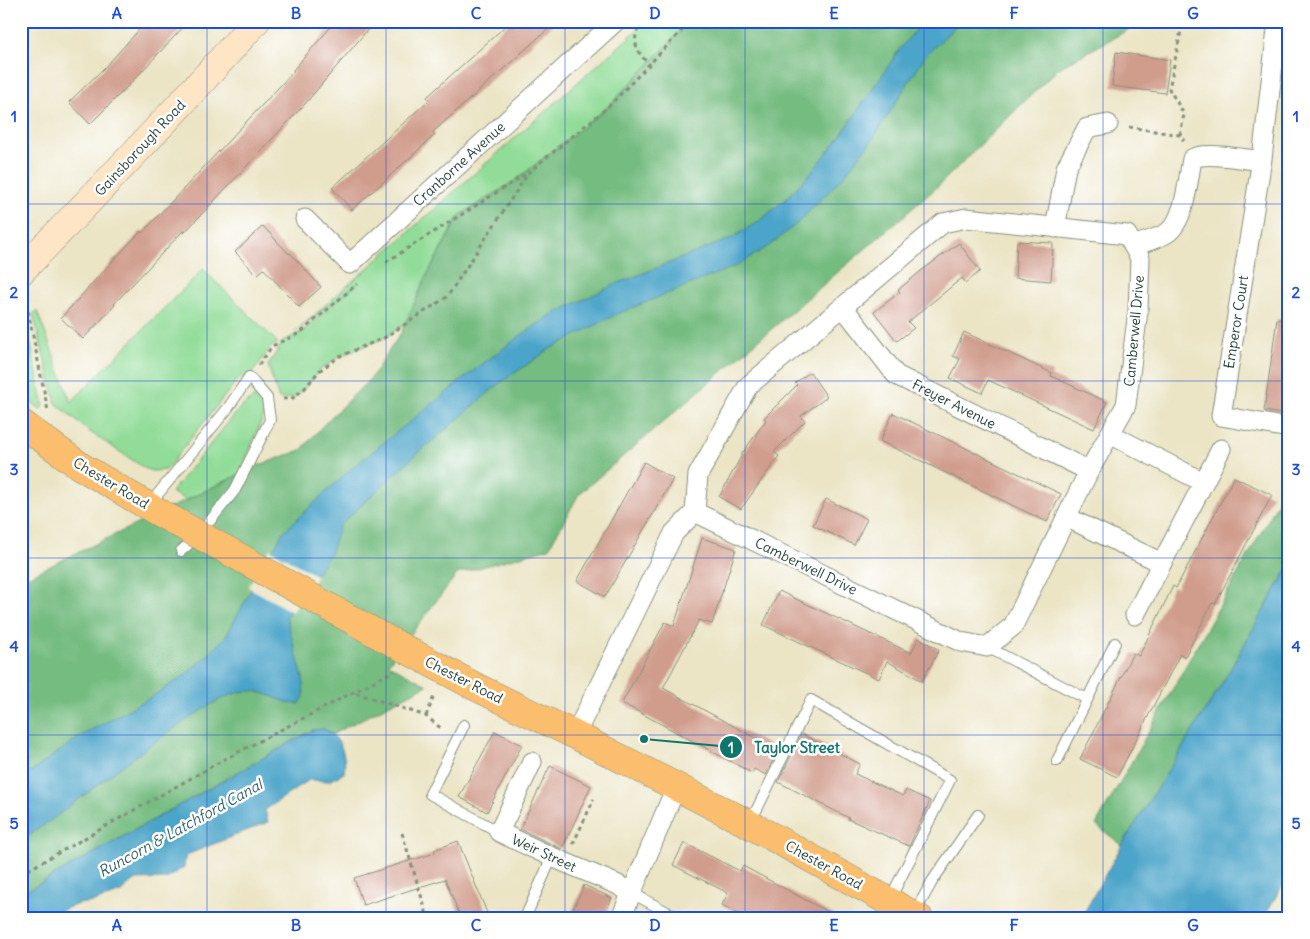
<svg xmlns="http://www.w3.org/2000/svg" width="1310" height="939" font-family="Delius,sans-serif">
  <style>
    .green { fill: #91dc98; stroke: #588c66 }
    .forest { fill: #74bc80; stroke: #4a7c5a }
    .water { fill: #4ca4c9; stroke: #36707e }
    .pier { fill: #ebe4c5 }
    .building { fill: #d09d8d }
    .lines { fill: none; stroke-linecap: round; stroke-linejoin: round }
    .lane-casing { stroke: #85907c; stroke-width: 12 }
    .street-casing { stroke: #85907c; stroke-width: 21 }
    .secondary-casing { stroke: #85907c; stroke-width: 29 }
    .highway-casing { stroke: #85907c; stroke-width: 29 }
    .path { stroke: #85907c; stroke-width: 3; stroke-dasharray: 4 4; stroke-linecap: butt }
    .lane { stroke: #fff; stroke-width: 10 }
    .street { stroke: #fff; stroke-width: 19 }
    .secondary { stroke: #fde5c5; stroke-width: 28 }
    .highway { stroke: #fabe6e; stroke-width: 28 }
    .highway-bridge-casing { stroke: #85907c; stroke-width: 29; stroke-linecap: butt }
    .highway-bridge { stroke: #fabe6e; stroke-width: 28 }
    .grid { fill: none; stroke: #1d4ed8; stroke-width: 1; stroke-opacity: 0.55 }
    .labels { text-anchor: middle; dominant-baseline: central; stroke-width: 5; stroke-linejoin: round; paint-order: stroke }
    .street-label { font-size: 14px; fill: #1f3d34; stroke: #fff }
    .water-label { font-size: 15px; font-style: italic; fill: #2f6168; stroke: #fff }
    .leader { fill: none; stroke: #0f766e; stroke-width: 2 }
    .callout-dot { fill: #0f766e; stroke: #fff; stroke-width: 2 }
    .mark-label { font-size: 15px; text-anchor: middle; font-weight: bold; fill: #fff }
    .callout-label { font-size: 15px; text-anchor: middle; font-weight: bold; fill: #0f766e; stroke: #fff; stroke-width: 5; stroke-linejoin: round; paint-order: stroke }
    .neatline { fill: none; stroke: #1d4ed8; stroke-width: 2 }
    .grid-label { font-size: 16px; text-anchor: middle; font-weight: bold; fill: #1d4ed8 }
  </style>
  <rect width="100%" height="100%" fill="#fff"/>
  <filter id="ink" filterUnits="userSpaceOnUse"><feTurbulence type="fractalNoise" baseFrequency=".02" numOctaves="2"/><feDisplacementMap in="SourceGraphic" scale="10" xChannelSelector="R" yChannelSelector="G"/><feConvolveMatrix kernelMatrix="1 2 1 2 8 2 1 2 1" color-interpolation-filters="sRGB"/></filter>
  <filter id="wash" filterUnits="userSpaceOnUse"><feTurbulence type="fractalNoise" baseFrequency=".0096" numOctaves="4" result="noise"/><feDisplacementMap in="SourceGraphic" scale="20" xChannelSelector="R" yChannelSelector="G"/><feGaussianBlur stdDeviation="1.12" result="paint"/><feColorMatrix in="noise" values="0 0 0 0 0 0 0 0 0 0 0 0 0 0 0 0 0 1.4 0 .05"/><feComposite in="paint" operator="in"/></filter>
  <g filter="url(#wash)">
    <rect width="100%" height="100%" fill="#ebe4c5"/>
    <path class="green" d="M643 21H691L609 106 529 172 458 217 427 275 405 324 384 338 340 356 319 371 305 388 293 398 279 399 268 366 283 341 300 333 358 283 295 332 636 31Z
      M203 269 278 343 272 346 249 377 238 379 166 470 152 471 146 469 87 430 56 403 33 314 37 311 71 402Z
      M21 314H24L44 406 40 409 21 393Z
      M255 397 263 401 264 414 240 474 186 500 171 492 241 407Z
      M21 488 26 493 21 559Z"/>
    <path class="forest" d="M690 21H1144L1059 68 935 189 579 494 549 548 457 574 388 664 427 685 333 734 324 729 313 730 21 894V580L257 466 301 450 327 421 371 378 401 333 427 275 460 215 512 183 609 106Z
      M1289 483V566L1223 682 1122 845 1096 825Z"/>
    <path class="water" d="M923 21H961L925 56 873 139 841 179 800 221 769 246 736 266 617 314 550 349 500 383 410 460 340 525 330 554 286 617 303 678 304 697 299 704C281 704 266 690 248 691 227 692 204 709 187 720 129 757 78 803 21 841V779L82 735 151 697 181 678 207 656 226 636 283 532 352 468 477 368 520 336 553 314 616 284 732 238 759 221 785 200 815 168 841 135 899 50Z
      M1289 566V875L1263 918H1081L1122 845 1223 682Z
      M324 729C341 738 347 755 344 773L329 781 309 780 265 810 268 822 189 854 185 859 184 867 166 879 135 880 121 892 94 902 78 904 54 913 45 918H21V894L313 730Z"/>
    <path class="pier" d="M270 549 317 576 292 612 248 587Z"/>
    <g id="blocks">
      <path class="building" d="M147 21H189L128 86 90 124 69 102 106 66Z
        M336 21H375L305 104 184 233 183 231 114 304 115 305 83 339 61 318 109 265 141 231 142 233 294 71 293 70Z
        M511 21H557L433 132 435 135 352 210 332 188 429 100 427 97Z
        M1116 52 1170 60 1165 93 1112 86Z
        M263 226 289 254 290 253 321 287 299 307 264 269 257 275 235 252Z
        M1017 241 1053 243 1051 281 1015 278Z
        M959 243 980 271 966 283 962 278 908 322 914 328 897 341 874 312 900 292 898 290 921 271Z
        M1277 319 1289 320V415L1264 411Z
        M964 332 1052 373 1051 376 1107 402 1094 429 988 380 982 393 950 378 960 359 953 356Z
        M810 372 827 397 801 416 805 421 774 452 779 456 741 509 719 497 742 455H741L766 420 764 418 797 385 795 383Z
        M893 413 1061 494 1047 522 880 441Z
        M644 462 673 479 605 597 577 581Z
        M1234 477 1272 495 1215 604 1212 603 1185 657 1180 654 1117 777 1080 759 1133 653 1139 656 1173 586 1176 588Z
        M826 499 867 519 854 545 813 525Z
        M702 538 736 549 712 624 699 620 663 688 778 750 766 775 754 769 752 773 622 703 665 622 674 626Z
        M779 591 911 653 919 638 939 650 922 681 887 661 879 679 763 625Z
        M495 731 522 745 487 812 459 797Z
        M802 734 860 764 855 774 903 796 906 790 930 801 909 846 848 819 849 818 778 782Z
        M550 766 591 786 562 849 520 829Z
        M458 841 489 918H461L445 879 363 905 354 878 435 853 434 850Z
        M684 843 740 871 743 866 839 918H746L722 905 728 893 673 865Z
        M584 885 612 898 603 918H569Z"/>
    </g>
  </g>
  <g filter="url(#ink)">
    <use href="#blocks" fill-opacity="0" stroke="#85907c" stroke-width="1"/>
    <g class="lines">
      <g class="lane-casing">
        <path id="lane" d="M149 505 228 408 249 377 267 398 270 420 235 490 197 537 181 551
          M987 647 1087 699
          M464 725 430 794 499 832
          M1057 761 1115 643
          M750 823 811 700 950 780 889 901
          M632 893 678 918
          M914 914 933 880 978 815
          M525 918 552 857"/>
      </g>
      <g class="street-casing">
        <path id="street" d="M1278 21 1262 159 1221 416 1289 428
          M305 219 350 264 616 21
          M1055 228 1066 168 1087 128 1108 124
          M1133 246C1144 242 1157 239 1167 233 1185 221 1188 180 1192 159 1204 151 1241 159 1258 160L1262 159
          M843 307 896 375 1089 471
          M1110 434 1203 482
          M1066 517 1162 563
          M1135 615 1221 449
          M575 735 674 533 695 512 698 475 748 386 943 223 966 218 1127 235 1140 258 1138 311 1126 405 1089 471 1013 626 987 647 961 642 695 512
          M532 762 499 832 552 857 616 884 632 893
          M621 918 676 787"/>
      </g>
      <g class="secondary-casing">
        <path id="secondary" d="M21 271C101 189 180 107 256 21"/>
      </g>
      <g class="highway-casing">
        <path id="highway" d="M21 423 80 466 158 512
          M381 636 476 687 575 735 749 824 919 918"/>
      </g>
      <path class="path" d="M643 21C630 39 635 51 650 65
        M1129 127 1180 135 1184 141
        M1180 135 1184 114 1169 89 1183 21
        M386 262 526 174
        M28 311 48 411
        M259 365 272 346 300 333 357 284
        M283 399 293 398 305 388 319 371 340 356 384 338 447 297 529 172 609 106 691 21
        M356 693 426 716 443 730
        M426 716 435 694
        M402 833 428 918
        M573 844 594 799
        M21 874 225 759 394 671"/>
      <use href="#lane" class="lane"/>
      <use href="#street" class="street"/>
      <use href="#secondary" class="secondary"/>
      <use href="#highway" class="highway"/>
      <g class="highway-bridge-casing">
        <path id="highway-bridge" d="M158 512 381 636"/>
      </g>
      <use href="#highway-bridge" class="highway-bridge"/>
    </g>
  </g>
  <path class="grid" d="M207 21V918M386 21V918M565 21V918M745 21V918M924 21V918M1103 21V918M21 204H1289M21 381H1289M21 558H1289M21 735H1289"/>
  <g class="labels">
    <g class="street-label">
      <text transform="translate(140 148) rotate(-47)">Gainsborough Road</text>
      <text transform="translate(459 164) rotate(-42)">Cranborne Avenue</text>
      <text transform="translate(1236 322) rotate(-81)">Emperor Court</text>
      <text transform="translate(1134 331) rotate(-85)">Camberwell Drive</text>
      <text transform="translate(954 404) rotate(27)">Freyer Avenue</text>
      <text transform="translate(111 483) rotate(31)">Chester Road</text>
      <text transform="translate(806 566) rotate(26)">Camberwell Drive</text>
      <text transform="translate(464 680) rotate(27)">Chester Road</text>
      <text transform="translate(544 853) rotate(25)">Weir Street</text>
      <text transform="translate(824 865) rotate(29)">Chester Road</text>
    </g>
    <g class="water-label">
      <text transform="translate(180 828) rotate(-29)">Runcorn &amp; Latchford Canal</text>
    </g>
  </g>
  <path class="leader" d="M644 739L731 747"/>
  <g class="callout-dot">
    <circle cx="644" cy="739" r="5"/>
    <circle cx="731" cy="747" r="12"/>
  </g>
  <g class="mark-label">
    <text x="731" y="753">1</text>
  </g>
  <g class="callout-label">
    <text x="797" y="753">Taylor Street</text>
  </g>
  <rect width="1310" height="939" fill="none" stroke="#fff" stroke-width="55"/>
  <rect x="28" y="28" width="1254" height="884" class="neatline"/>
  <g class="grid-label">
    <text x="117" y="19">A</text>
    <text x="296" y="19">B</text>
    <text x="476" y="19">C</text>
    <text x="655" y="19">D</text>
    <text x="834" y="19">E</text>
    <text x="1014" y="19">F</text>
    <text x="1193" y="19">G</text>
    <text x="14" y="122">1</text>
    <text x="1296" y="122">1</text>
    <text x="14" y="298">2</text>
    <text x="1296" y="298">2</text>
    <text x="14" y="475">3</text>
    <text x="1296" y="475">3</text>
    <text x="14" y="652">4</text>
    <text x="1296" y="652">4</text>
    <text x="14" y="829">5</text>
    <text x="1296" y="829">5</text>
    <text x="117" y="931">A</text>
    <text x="296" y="931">B</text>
    <text x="476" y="931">C</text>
    <text x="655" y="931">D</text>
    <text x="834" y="931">E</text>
    <text x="1014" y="931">F</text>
    <text x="1193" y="931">G</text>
  </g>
</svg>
